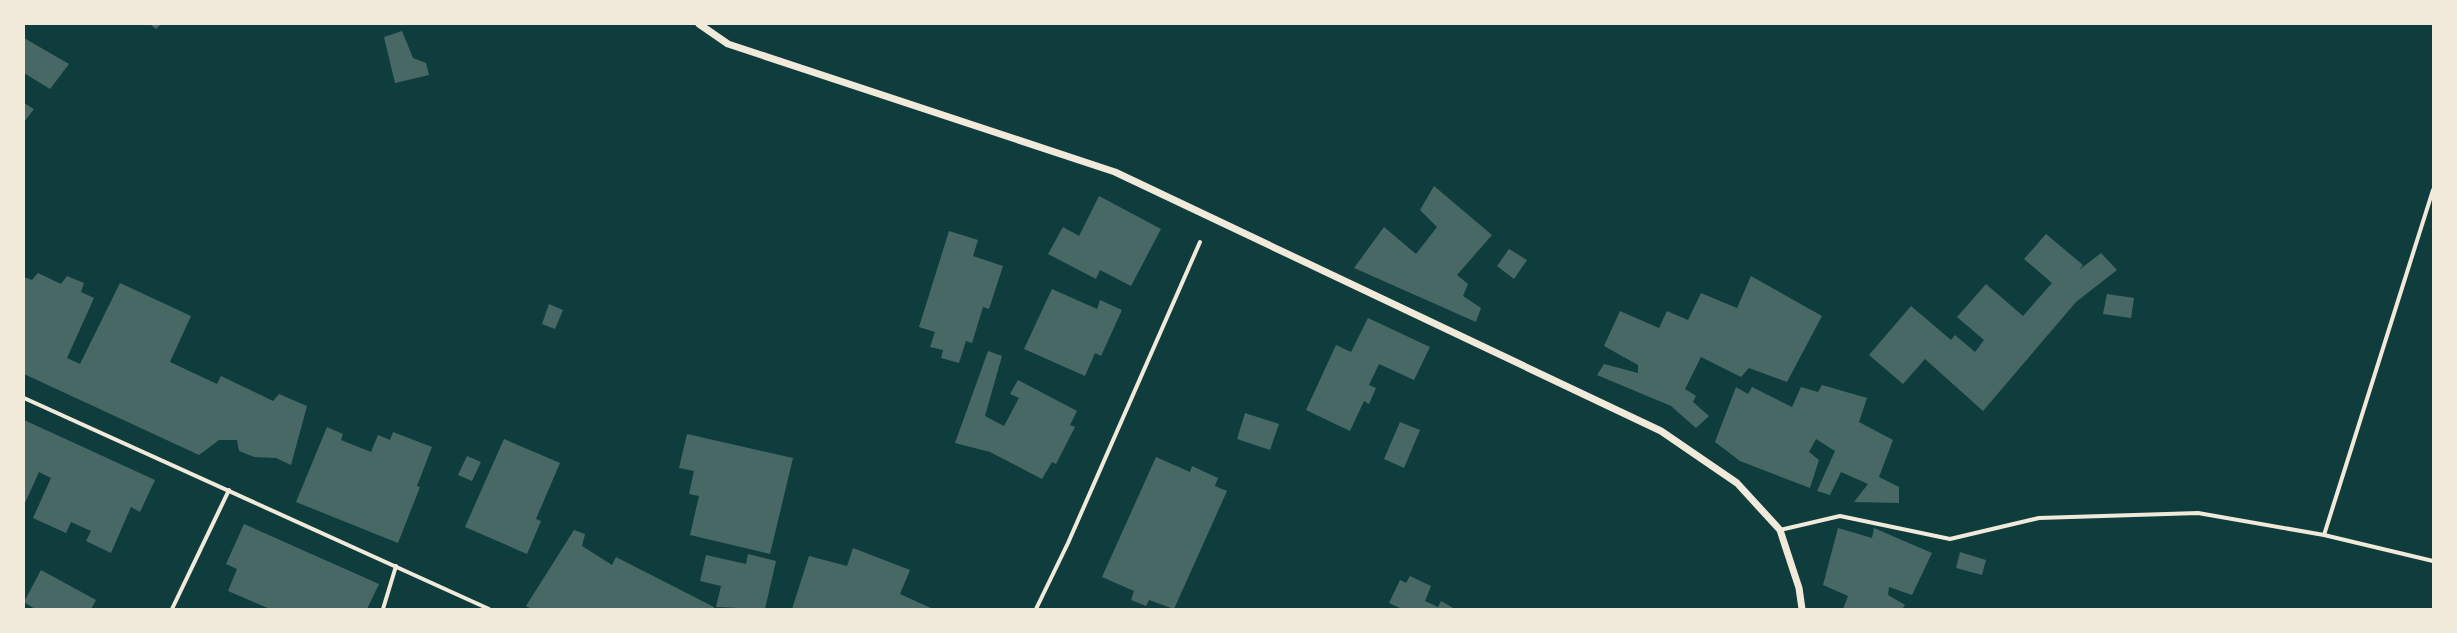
<svg xmlns="http://www.w3.org/2000/svg" width="2457" height="633" font-family="'Archivo Narrow',sans-serif">
  <style>
    .building { fill: #486865 }
    .lines { fill: none; stroke-linecap: round; stroke-linejoin: round }
    .minor { stroke: #f1e9da; stroke-width: 4 }
    .tertiary { stroke: #f1e9da; stroke-width: 7 }
  </style>
  <rect width="100%" height="100%" fill="#0f3d3e"/>
  <path class="building" d="M150 24H161L156 29Z
    M402 31 413 58 426 63 429 75 395 83 384 37Z
    M24 38 69 64 50 89 24 73Z
    M24 103 34 109 24 122Z
    M1434 186 1492 235 1457 275 1468 284 1463 296 1481 308 1476 322 1354 268 1384 227 1416 254 1437 227 1420 210Z
    M1099 196 1161 229 1131 286 1100 270 1096 279 1048 254 1063 227 1079 236Z
    M949 231 978 240 973 256 1003 266 989 309 983 307 972 343 966 341 959 363 941 358 943 350 930 347 935 332 919 327Z
    M2046 234 2083 265 2079 270 2101 253 2117 270 2076 302 1983 411 1925 359 1903 384 1869 355 1911 306 1951 340 1955 335 1975 352 1984 340 1957 317 1986 284 2023 316 2052 283 2024 259Z
    M1509 249 1527 260 1514 279 1497 266Z
    M38 273 61 284 67 276 84 283 81 292 94 298 67 358 80 364 120 283 191 316 170 362 217 384 221 376 273 401 279 394 307 406 291 465 276 458 254 457 239 451 237 440H219L199 455 24 374V277L32 280Z
    M1751 276 1822 316 1787 382 1749 368 1741 377 1701 357 1685 389 1696 396 1693 402 1709 416 1696 428 1671 406 1597 375 1604 364 1638 373V365L1604 346 1620 311 1659 328 1667 311 1688 320 1701 293 1737 308Z
    M1052 289 1097 309 1100 300 1122 310 1101 356 1095 353 1085 376 1024 349Z
    M2107 294 2134 298 2131 318 2103 314Z
    M549 304 563 310 555 329 542 324Z
    M1368 318 1430 347 1414 380 1379 364 1369 385 1376 388 1369 404 1364 401 1350 431 1306 410 1336 345 1351 352Z
    M988 351 1002 356 985 416 1004 426 1019 398 1010 394 1018 380 1077 411 1070 425 1075 427 1056 464 1052 462 1042 479 990 452 955 443Z
    M1822 385 1867 398 1859 422 1893 440 1879 477 1899 487V503L1854 502 1868 484 1841 472 1830 495 1817 491 1835 451 1816 439 1809 452 1819 460 1810 488 1740 461 1715 442 1736 387 1748 394 1752 387 1792 407 1801 387 1818 392Z
    M1245 413 1279 424 1270 450 1237 439Z
    M24 420 155 480 140 512 131 507 111 553 86 541 91 531 71 522 66 533 33 518 51 478 39 472 24 505Z
    M1400 422 1420 430 1404 468 1384 459Z
    M327 427 343 434 341 440 371 452 378 435 390 440 393 432 432 447 417 486 420 487 398 543 296 502Z
    M687 434 793 458 770 554 690 535 699 496 689 494 694 471 679 468Z
    M504 439 560 463 536 519 541 521 527 554 465 527Z
    M467 456 481 462 472 481 458 475Z
    M1156 457 1190 472 1192 466 1218 478 1215 486 1227 491 1174 609 1149 600 1146 606 1131 600 1134 591 1102 577Z
    M244 524 379 584 367 609H270L228 591 237 569 226 564Z
    M1838 528 1872 538 1874 528 1932 553 1912 595 1889 587 1888 595 1905 605 1902 609H1843L1848 596 1823 585Z
    M574 530 585 534 582 546 612 565 616 557 714 607 713 609H532L526 606Z
    M853 548 910 570 900 594 933 609H792L809 556 847 566Z
    M1960 552 1986 560 1982 575 1956 568Z
    M748 554 776 561 765 609 716 607 721 586 700 581 706 555 746 564Z
    M41 570 96 600 91 609H35L24 602Z
    M1410 576 1431 586 1425 601 1438 607 1441 601 1455 609H1402L1389 603 1400 580 1406 583Z"/>
  <g class="lines">
    <path class="minor" d="M24 398 489 609
      M1780 530 1840 516 1950 539 2039 518 2198 513 2324 535 2433 561
      M2324 535 2433 190
      M172 609 229 490
      M383 609 396 566
      M1036 609 1068 543 1200 242"/>
    <path class="tertiary" d="M699 24 728 44 1115 172 1661 431 1737 483 1780 530 1799 588 1802 609"/>
  </g>
  <rect width="2457" height="633" fill="none" stroke="#f1e9da" stroke-width="50"/>
</svg>
